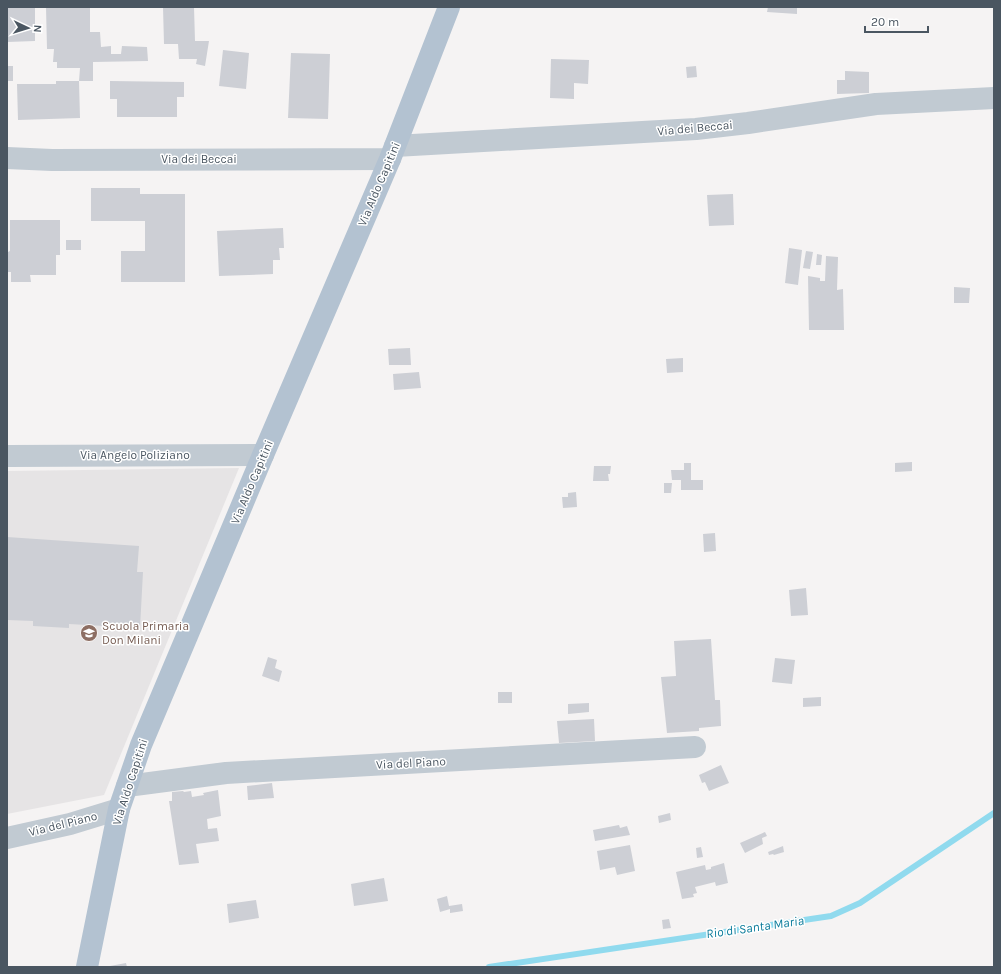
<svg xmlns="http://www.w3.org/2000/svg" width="1001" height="974" font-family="Karla,sans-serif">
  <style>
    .education { fill: #e6e4e5 }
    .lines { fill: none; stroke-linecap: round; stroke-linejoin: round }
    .stream { stroke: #90daee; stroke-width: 6 }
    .building { fill: #cdcfd5 }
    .minor { stroke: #c1cad2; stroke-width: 22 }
    .major { stroke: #b3c2d1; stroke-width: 22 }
    .labels { text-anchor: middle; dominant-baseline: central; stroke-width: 3; stroke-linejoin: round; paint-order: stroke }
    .street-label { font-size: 12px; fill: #4a5661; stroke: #fff }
    .education-label { font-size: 12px; fill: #785e54; stroke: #fff; text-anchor: start }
    .water-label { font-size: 13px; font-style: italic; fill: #0c7c9b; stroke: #fff }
  </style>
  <rect width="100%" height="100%" fill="#f5f3f3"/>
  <path class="education" d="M239 468 104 795 7 814V471Z"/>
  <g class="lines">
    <path class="stream" d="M489 967 831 916 860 903 994 813"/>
  </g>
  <path class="building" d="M7 7H35V41L7 42Z
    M46 7H90V32H100L101 47 111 46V54H121L122 46 147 47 148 61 93 62V81H79L80 68H57V62H53L54 49H47Z
    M163 7H194L195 41H209L205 66 196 64 197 59H179L178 44H164Z
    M768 7H797V14L767 12Z
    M223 50 249 53 246 89 219 86Z
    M291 53 330 54 328 119 288 118Z
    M551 59 589 60 588 84 574 83V99L550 98Z
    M7 66H13V81H7Z
    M696 66 697 77 687 78 686 67Z
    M845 71 869 72V93L837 94V80H845Z
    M56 81H79L80 118 18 120 17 84H56Z
    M110 81 184 82V97H177V117H117V99H110Z
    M91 188H140V194H185V282H121V251H145V221H91Z
    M733 194 734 225 709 226 707 195Z
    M10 220H60V255H56V275H30L31 282H11V272H8V252L10 251Z
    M283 228 284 248H279L280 260H273V274L219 276 217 231Z
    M66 240H81V250H66Z
    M789 248 802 250 798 285 785 283Z
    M806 251 813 252 810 269 803 268Z
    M817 254 822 255 821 265H816Z
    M826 256 838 257 837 290 843 289 844 330H809L808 276 820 278V281H825Z
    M954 287 970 288 969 303H954Z
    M410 348 411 365H389L388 349Z
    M683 358V372L667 373 666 359Z
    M419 372 421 388 394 390 393 374Z
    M912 462V471L895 472V463Z
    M684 463H691V480H703V490H681V480H672L671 470H684Z
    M594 466H611L610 474H608L609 481H593Z
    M664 483H672L671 493H664Z
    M576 492 577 507 563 508 562 497H568V493Z
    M715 533 716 551 704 552 703 534Z
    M7 537 139 546 137 572H143L140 628 69 624V628L33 626V621L7 620Z
    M806 588 808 615 791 616 789 590Z
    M711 639 715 700H720L721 726 699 728V731L667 733 661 677 676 676 674 641Z
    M268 657 277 660 275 668 282 671 279 682 262 676Z
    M775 658 795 660 792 684 772 682Z
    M498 692H512V703H498Z
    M821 697V706L803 707V698Z
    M589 703V712L568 714V704Z
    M594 719 595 741 559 743 557 721Z
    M721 765 729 783 709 791 705 782 702 783 699 775Z
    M272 783 274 798 248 800 247 786Z
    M218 790 221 816 207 819 208 829 217 828 219 841 196 844 199 863 179 865 169 801H172V792L183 791 184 792 191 791 192 797 204 795 203 793Z
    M670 813 671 820 659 823 658 816Z
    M619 825 620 828 627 826 630 835 595 841 593 830Z
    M765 832 767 836 762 838 763 844 745 853 740 843Z
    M630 845 635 871 617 875 615 867 600 870 597 851Z
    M783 846 784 852 774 855 773 854 769 855 768 852Z
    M701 847 703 857 697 858 696 848Z
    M724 863 728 883 716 886 715 882 695 887 697 893 693 894 694 897 682 899 676 872 705 865 706 870 711 869V867Z
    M384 878 388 901 354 906 351 884Z
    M447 896 449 906 462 904 463 911 450 913V909L440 912 437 899Z
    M256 900 259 918 229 923 227 904Z
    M669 919 671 928 663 929 662 920Z
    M126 963 127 967H110V966Z"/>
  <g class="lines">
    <path class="minor" d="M395 146 696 129 748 123 876 104 994 98
      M7 158 52 160 390 159
      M7 456 263 455
      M127 786 226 773 695 747
      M7 838 70 824 119 809"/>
    <path class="major" d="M87 967 119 809 141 745 187 636 263 455 390 159 449 7"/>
  </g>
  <defs>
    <g id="school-disc" transform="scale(0.9)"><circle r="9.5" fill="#8d6e63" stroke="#fff"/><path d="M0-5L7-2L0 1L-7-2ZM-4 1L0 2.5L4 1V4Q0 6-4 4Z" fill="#fff"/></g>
  </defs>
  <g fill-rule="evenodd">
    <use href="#school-disc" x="89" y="633"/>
  </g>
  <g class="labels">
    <g class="street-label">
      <text transform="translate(695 128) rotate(-5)">Via dei Beccai</text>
      <text x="199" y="159">Via dei Beccai</text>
      <text transform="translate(379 184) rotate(-67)">Via Aldo Capitini</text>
      <text x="135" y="455">Via Angelo Poliziano</text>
      <text transform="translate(252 482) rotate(-67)">Via Aldo Capitini</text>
      <text transform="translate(411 763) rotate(-3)">Via del Piano</text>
      <text transform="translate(130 782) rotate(-72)">Via Aldo Capitini</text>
      <text transform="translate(63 824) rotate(-14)">Via del Piano</text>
    </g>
    <g class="education-label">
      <text x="102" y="626">Scuola Primaria<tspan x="102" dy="14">Don Milani</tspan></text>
    </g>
    <g class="water-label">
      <text transform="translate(755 927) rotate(-8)">Rio di Santa Maria</text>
    </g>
  </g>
  <rect width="1001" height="974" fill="none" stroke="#4a5661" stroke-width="16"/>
  <g transform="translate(28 28) rotate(94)" stroke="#ffffff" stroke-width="3" paint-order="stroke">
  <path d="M0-3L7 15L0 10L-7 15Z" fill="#4a5661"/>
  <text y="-6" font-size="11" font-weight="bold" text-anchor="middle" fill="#4a5661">N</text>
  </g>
  <path d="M865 26v6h63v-6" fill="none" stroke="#4a5661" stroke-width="2"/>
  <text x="871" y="26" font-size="12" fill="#4a5661" stroke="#ffffff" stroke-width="3" paint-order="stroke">20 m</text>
</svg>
